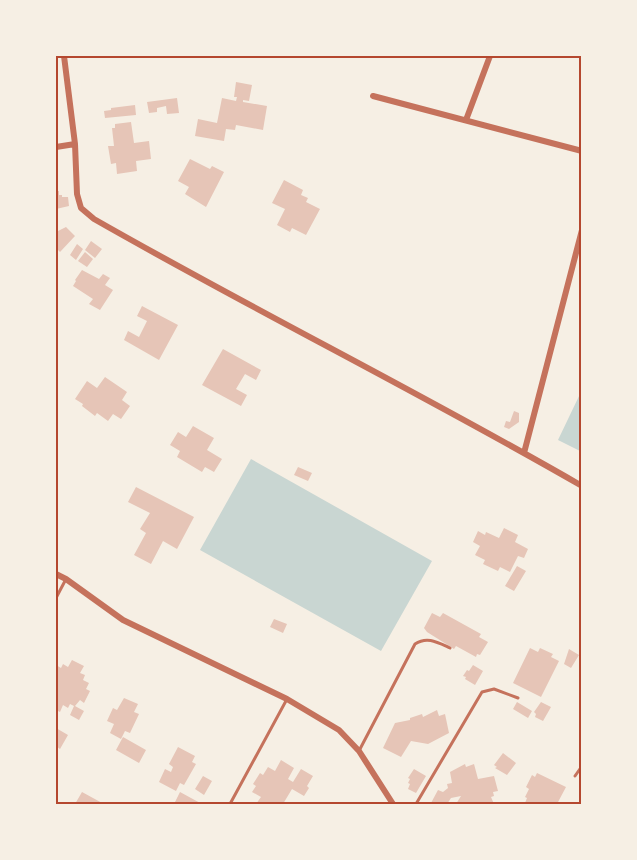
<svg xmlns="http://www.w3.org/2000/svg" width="637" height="860" font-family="Jost,sans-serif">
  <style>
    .water { fill: #c9d6d2 }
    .building { fill: #e6c5b7 }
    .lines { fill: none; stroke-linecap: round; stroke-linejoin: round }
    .service { stroke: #c5725c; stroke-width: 3 }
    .minor { stroke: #c5725c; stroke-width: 6 }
    .neatline { fill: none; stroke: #b5482f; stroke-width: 2 }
  </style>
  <rect width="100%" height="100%" fill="#f6efe4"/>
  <path class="water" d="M580 394 582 395 580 451 558 440Z
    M251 459 432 561 381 651 200 550Z"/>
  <path class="building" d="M236 82 252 85 249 101 243 100V102L267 106 263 130 236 125 235 130 226 129 224 141 195 136 198 119 217 123 222 98 236 101 237 97H234Z
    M177 98 179 113 167 114 166 106 157 108V112L149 113 147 102Z
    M135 105 136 115 105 118 104 111 111 110V108Z
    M131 122 134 143 149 141 151 159 136 161 137 171 117 174 116 163 111 164 108 146H114L112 128H115V124Z
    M190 159 210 169 212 166 224 172 206 207 185 194 189 187 178 181Z
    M284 180 303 190 301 195 308 198 306 202 320 209 306 235 292 228 290 232 277 225 285 209 272 203Z
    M56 191H59V195H62V197H68L69 206 56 209Z
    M66 227 75 236 60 252 56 248V241L58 238 56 232Z
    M91 241 102 249 95 258 85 250Z
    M77 244 83 249 76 260 70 255Z
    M85 252 93 259 87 267 78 261Z
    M82 270 99 279 103 274 110 278 105 285 113 290 100 310 89 304 93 299 73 286 76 281 75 280Z
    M142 306 178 325 159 360 124 340 128 331 139 337 147 321 137 316Z
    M223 349 261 370 256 380 245 374 236 389 247 395 241 406 202 385Z
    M105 377 127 392 122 400 130 406 121 419 113 414 108 421 97 413 95 416 82 406 83 404 75 399 87 381 97 388Z
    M514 411 519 413V422L509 429 504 427 506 421 510 422Z
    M193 426 214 438 207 450 222 459 214 472 205 467 202 472 177 457 180 451 170 445 178 432 186 437Z
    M298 467 312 473 308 481 294 475Z
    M136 487 194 517 177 549 163 541 151 564 134 555 146 533 140 529 150 513 128 502Z
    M504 528 518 535 515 542 528 549 524 558 518 556 510 572 500 567 498 571 483 564 485 560 475 555 480 546 473 542 478 531 485 535 486 532 499 538Z
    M517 566 526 571 514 591 505 586Z
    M432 613 440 617 443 613 481 634 479 637 488 642 480 655 477 654 476 657 456 646 454 649 427 632 424 628Z
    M274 619 287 624 283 633 270 627Z
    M530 648 538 652 540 648 553 654 551 657 559 661 541 697 513 683Z
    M569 649 579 655 571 668 564 664Z
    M72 660 84 666 80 673 85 675 83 680 89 683 86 689 90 691 84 703 80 700 75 706 84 711 79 720 70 715 74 706 70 704 68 708 63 705 60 712 56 710V665L61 668 63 664 68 667Z
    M473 665 483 671 475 685 465 679 466 677 463 676 467 670 469 671Z
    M124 698 138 704 134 712 139 714 130 733 125 731 121 739 110 733 114 724 107 721 113 708 117 710Z
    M517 702 532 711 528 718 513 709Z
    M541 702 551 707 543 721 535 717 536 714 534 712Z
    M437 710 439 716 445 714 449 733 428 744 411 741 401 757 383 748 395 723 410 720V718L422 714 423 717Z
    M56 728 68 735 60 749 56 746Z
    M123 737 146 750 139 763 116 750Z
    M178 747 195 756 192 762 196 764 184 785 180 783 176 791 159 782 165 769 171 772 173 767 169 764Z
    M503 753 516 763 507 775 495 768 497 767 494 765Z
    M281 760 294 768 288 779 293 782 301 769 313 776 307 786 309 788 304 796 292 789 283 804H256L261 797 252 792 256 786 253 784 260 773 263 775 268 767 275 771Z
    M465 764 466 767 474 764 478 779 494 776 498 791 493 792 494 796 491 797 494 804H472V803L471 804H456L461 796 451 798 447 804H434L431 803 438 790 443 792 448 788 447 784 452 783 450 772Z
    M414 769 426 776 416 793 408 789 410 784 408 783 410 779 408 778Z
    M537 773 566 787 557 804 525 803 527 798 525 797 529 789 526 787 532 775 535 777Z
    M203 776 212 781 204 795 195 789Z
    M82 792 104 804H75Z
    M180 792 202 804H174Z"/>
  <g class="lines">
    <path class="service" d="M56 598 66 579
      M360 749 415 644C427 636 437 642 450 648
      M575 776 582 766
      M230 804 287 699
      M416 804 482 692 494 689 518 698"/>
    <path class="minor" d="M64 56 75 144 77 194 81 208 94 219C255 311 421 393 582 486
      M373 96 582 151
      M466 120 490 56
      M56 147 75 144
      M524 453 582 230
      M56 574 66 579 123 620 287 699 339 730 359 751 393 804"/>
  </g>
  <rect width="637" height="860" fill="none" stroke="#f6efe4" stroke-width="114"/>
  <rect x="57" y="57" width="523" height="746" class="neatline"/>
</svg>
